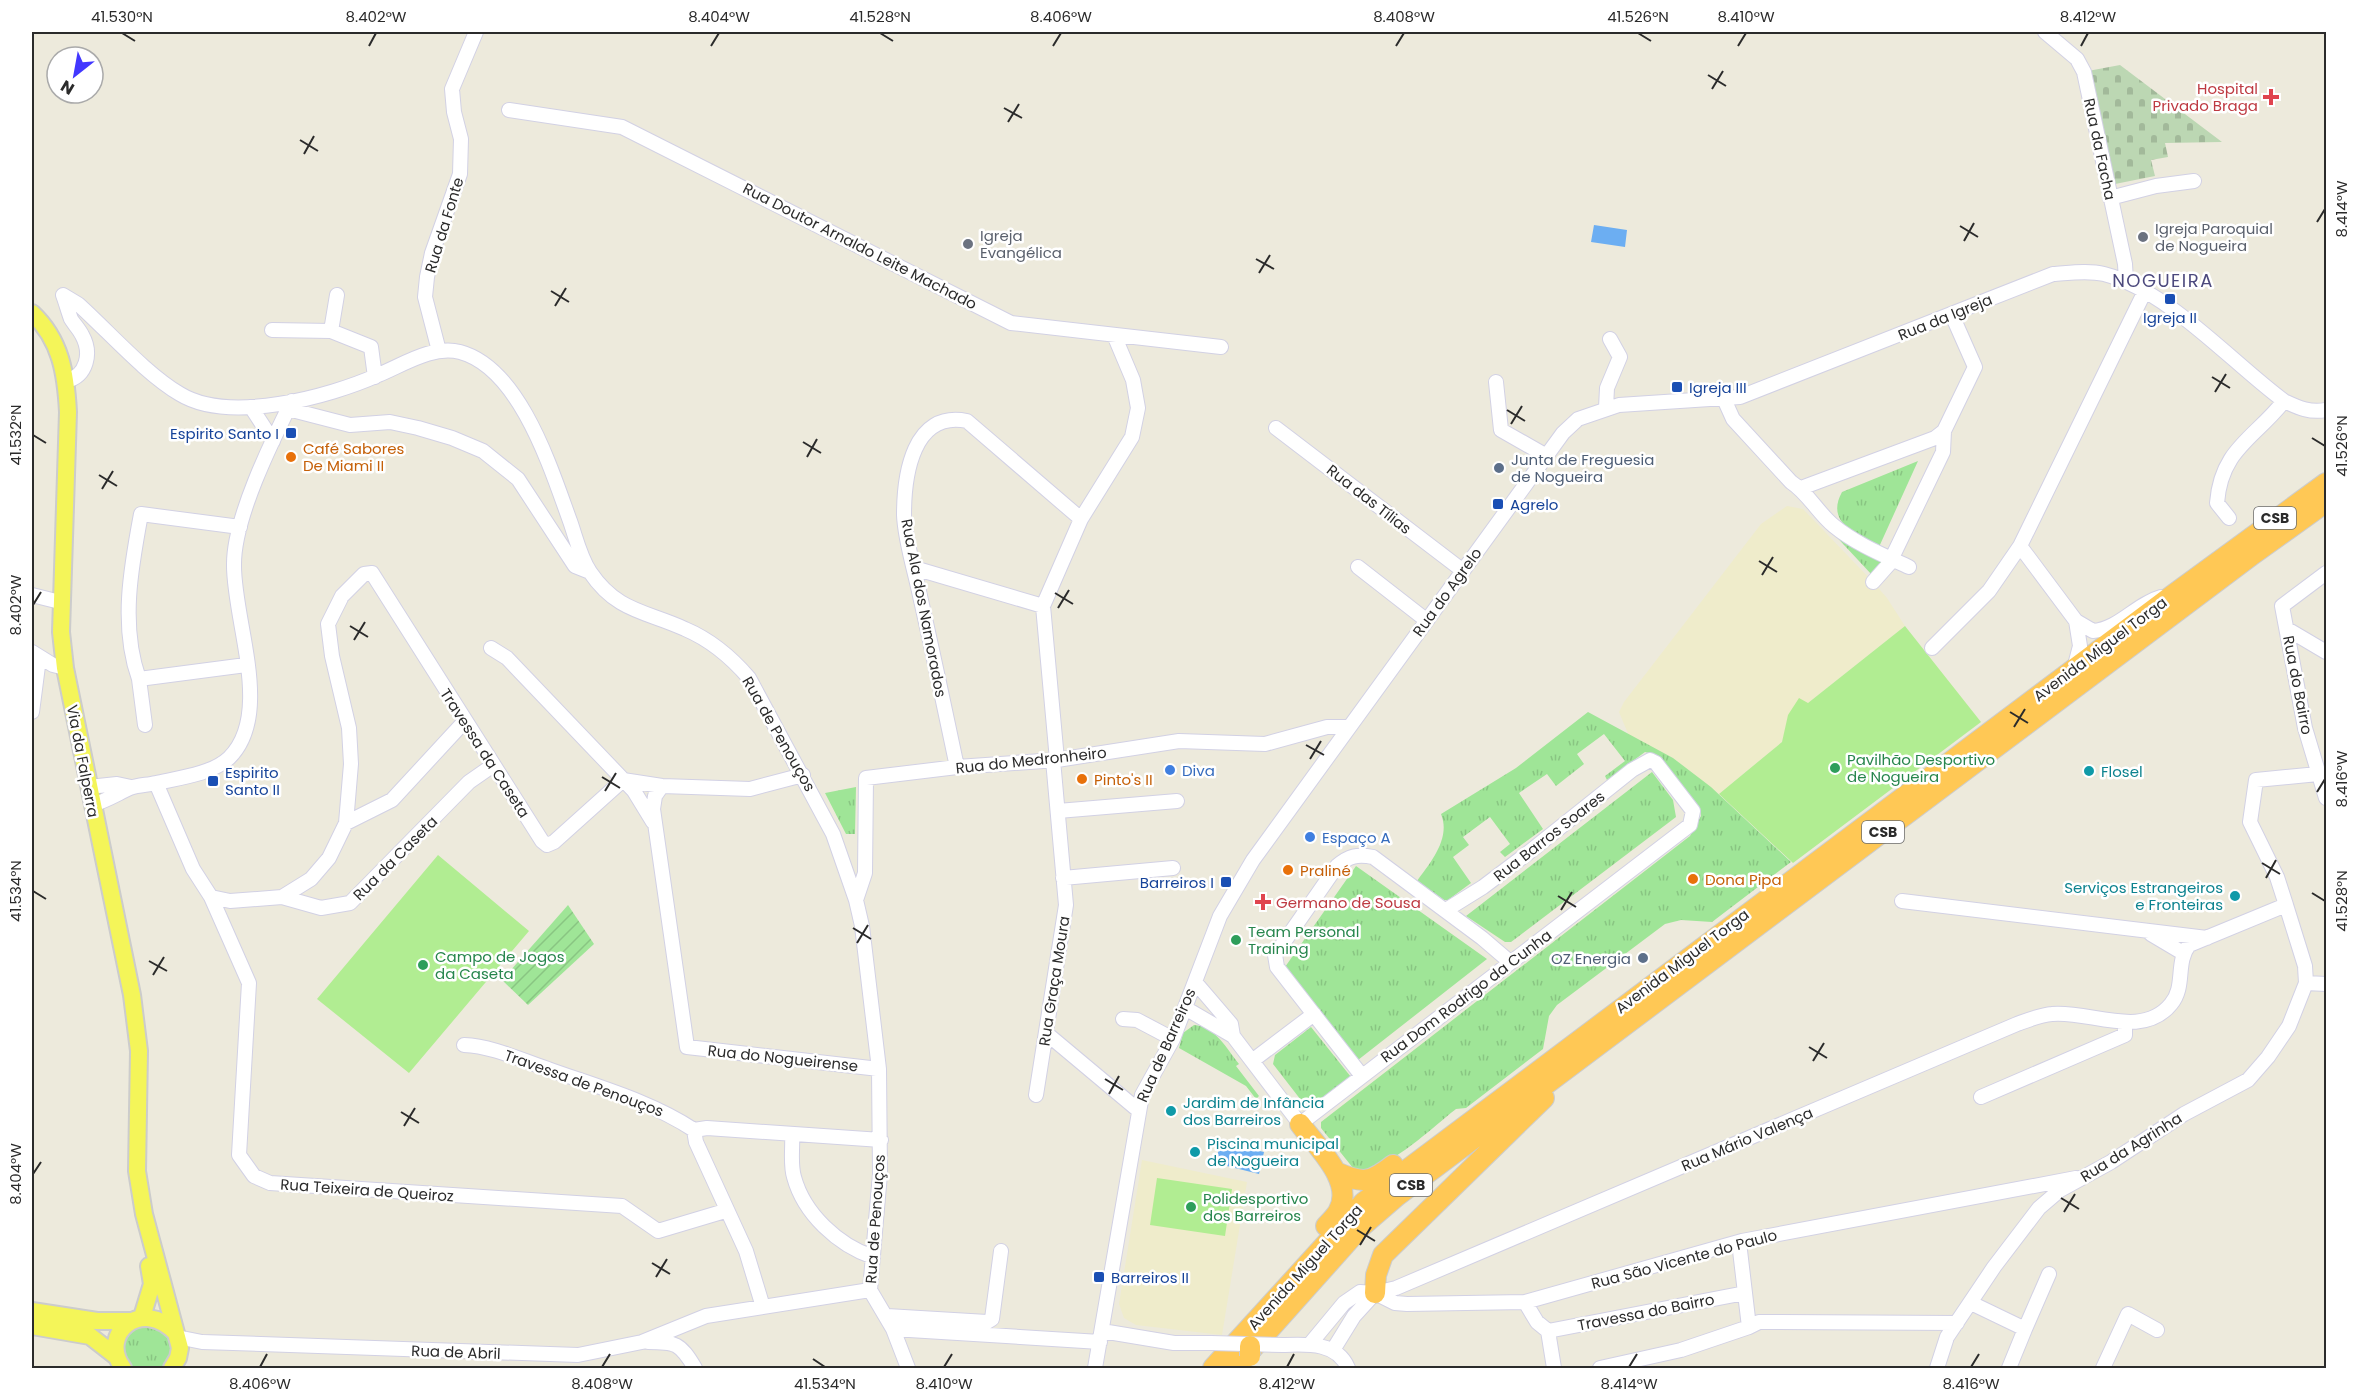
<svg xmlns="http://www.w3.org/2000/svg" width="2358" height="1400" font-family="Poppins,sans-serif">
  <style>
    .education { fill: #efeccb }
    .grass { fill: url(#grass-tufts) }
    .cemetery { fill: url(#cemetery-stones) }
    .garden { fill: url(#garden-furrows) }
    .pitch { fill: #b1ed92 }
    .water { fill: #6caef2 }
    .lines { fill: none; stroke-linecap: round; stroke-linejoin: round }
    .minor-casing { stroke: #d2d1e4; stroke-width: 16 }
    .major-casing { stroke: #ccc; stroke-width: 20 }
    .highway-casing { stroke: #ccc; stroke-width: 22 }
    .minor { stroke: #fff; stroke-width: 14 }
    .major { stroke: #f4f559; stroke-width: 16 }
    .highway { stroke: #ffc855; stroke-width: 20 }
    .minor-bridge-casing { stroke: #d2d1e4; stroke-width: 16; stroke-linecap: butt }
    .highway-bridge-casing { stroke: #ccc; stroke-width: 22; stroke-linecap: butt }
    .minor-bridge { stroke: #fff; stroke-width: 14 }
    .highway-bridge { stroke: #ffc855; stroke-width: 20 }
    .ticks { fill: none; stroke: #2b2b2b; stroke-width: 2 }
    .health-dot { fill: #e0444e; stroke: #fff; stroke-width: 2 }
    .worship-dot { fill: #6b7280; stroke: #fff; stroke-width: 2 }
    .transit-dot { fill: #1a4fb4; stroke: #fff; stroke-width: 2 }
    .food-dot { fill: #e8710a; stroke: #fff; stroke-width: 2 }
    .service-dot { fill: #5c6f8a; stroke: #fff; stroke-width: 2 }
    .leisure-dot { fill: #2e9e5b; stroke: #fff; stroke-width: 2 }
    .shop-dot { fill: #3f7fe0; stroke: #fff; stroke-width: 2 }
    .culture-dot { fill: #0f9aa8; stroke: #fff; stroke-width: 2 }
    .labels { text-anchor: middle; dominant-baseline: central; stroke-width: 5; stroke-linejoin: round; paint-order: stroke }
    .shield { fill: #fff; stroke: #6b6b6b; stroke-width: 1.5 }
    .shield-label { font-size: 14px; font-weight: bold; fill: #2b2b2b }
    .health-label { font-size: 15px; fill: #be3a42; stroke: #fff; text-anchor: end }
    .street-label { font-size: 15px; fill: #2b2b2b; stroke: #fff }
    .worship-label { font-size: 15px; fill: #5b616d; stroke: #fff; text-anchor: start }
    .transit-label { font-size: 15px; fill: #164399; stroke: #fff; text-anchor: start }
    .food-label { font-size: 15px; fill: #c56008; stroke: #fff; text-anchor: start }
    .service-label { font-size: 15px; fill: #4e5e75; stroke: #fff; text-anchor: start }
    .leisure-label { font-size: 15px; fill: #27864d; stroke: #fff; text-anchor: start }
    .shop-label { font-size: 15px; fill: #366cbe; stroke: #fff; text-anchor: start }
    .culture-label { font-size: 15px; fill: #0d838f; stroke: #fff; text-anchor: start }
    .quarter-label { font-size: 18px; letter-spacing: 1.5px; fill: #4c497d; stroke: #fff }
    .neatline { fill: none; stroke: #2b2b2b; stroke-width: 2 }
    .ticks-label { font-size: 15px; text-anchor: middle; fill: #2b2b2b }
  </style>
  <defs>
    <pattern id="grass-tufts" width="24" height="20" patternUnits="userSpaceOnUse" patternTransform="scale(1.5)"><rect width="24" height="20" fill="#9fe597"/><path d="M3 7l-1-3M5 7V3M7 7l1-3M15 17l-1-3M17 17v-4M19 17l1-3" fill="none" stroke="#89c582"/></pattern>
    <pattern id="cemetery-stones" width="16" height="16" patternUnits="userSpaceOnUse" patternTransform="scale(1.5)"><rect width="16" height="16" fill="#bcd7b3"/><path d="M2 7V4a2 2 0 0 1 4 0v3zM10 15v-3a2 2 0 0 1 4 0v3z" fill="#a2b99a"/></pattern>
    <pattern id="garden-furrows" width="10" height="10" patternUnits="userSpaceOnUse" patternTransform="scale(1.5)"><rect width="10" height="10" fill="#9fe597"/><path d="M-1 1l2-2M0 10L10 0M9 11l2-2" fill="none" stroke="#89c582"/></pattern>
  </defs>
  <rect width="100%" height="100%" fill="#edeadc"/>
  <path class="education" d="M1787 506 1803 509 1873 582 1887 598 1905 626 1808 703 1786 729 1782 742 1719 794 1673 758 1629 736 1619 712 1624 702 1761 524Z
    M1142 1160 1247 1182 1222 1335 1136 1325 1124 1318 1119 1304Z"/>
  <path class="grass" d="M1918 461 1879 547C1857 534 1825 523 1842 492Z
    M1831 531 1883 560V565L1872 575Z
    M1588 712 1673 758 1711 787 1791 862 1712 922 1681 920 1665 924 1557 1005 1549 1016 1543 1049 1466 1108 1456 1109C1435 1125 1379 1180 1353 1168L1321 1128V1122L1690 836 1701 816 1700 808 1656 755 1645 752 1607 780 1605 776 1625 761 1604 734 1577 754 1584 764 1556 786 1547 774 1519 793 1543 829 1505 857 1500 852 1510 844 1490 817 1463 837 1469 845 1453 857 1471 883 1448 900H1444L1417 881C1431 862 1451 838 1441 814L1516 768Z
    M1652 772 1673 800 1676 817 1511 942H1505L1466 916Z
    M856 787 855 834H846L825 793Z
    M1356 866 1487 959 1358 1060 1285 967Z
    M1194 1025C1215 1026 1227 1049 1239 1064L1236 1066 1259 1096 1256 1099 1246 1086 1179 1048 1183 1033Z
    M1311 1027 1351 1077 1313 1105 1304 1104 1273 1064 1275 1055Z
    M133 1326H162L173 1344 169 1363 163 1368H131L127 1364 122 1340Z"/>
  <path class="cemetery" d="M2120 65 2222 142 2165 143 2168 157 2151 160 2155 176 2110 185 2088 71Z"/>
  <path class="garden" d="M568 905 594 944 528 1005 502 980Z"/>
  <path class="pitch" d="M1905 626 1981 722 1793 863 1719 794 1782 742 1788 715 1799 698 1808 703Z
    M438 855 529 931 409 1073 317 999Z
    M1157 1178 1232 1189 1225 1236 1150 1225Z"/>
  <path class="water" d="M1594 225 1627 230 1625 247 1591 242Z
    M1221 1142 1264 1152 1259 1174 1215 1163Z"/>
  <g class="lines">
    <g class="minor-casing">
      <path id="minor" d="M2045 32 2077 59 2084 72 2125 264 2126 281
        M509 110 622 127 1011 323 1221 347
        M2110 198 2156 186 2194 181
        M2145 291 2020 546 2076 621 2093 631C2119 629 2136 604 2161 597
        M337 295 331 331 371 347 375 377
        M272 330 331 331
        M439 351 425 297 427 277 432 253 460 174 461 139 454 112 452 89 476 32
        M66 381C87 376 92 353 82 335 79 329 74 324 71 319 68 311 66 303 63 295L78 304C109 332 146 374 180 394 229 424 329 397 378 375 403 365 432 345 460 352 520 368 551 469 570 521 576 538 580 557 590 572 617 612 646 611 685 629 711 640 731 657 749 678L833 834 856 900 862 926 879 1069 880 1174 870 1290 893 1329 908 1368
        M1496 382 1501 430 1545 455
        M1724 399 1733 419 1791 482C1808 493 1818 513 1834 526 1856 544 1883 555 1909 567
        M251 407 273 441
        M1606 408 1607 388 1620 357 1610 339
        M288 409 350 425 390 422 418 428 452 438 483 451 518 479 575 566 590 572
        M1276 428 1462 570
        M1801 488 1935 438 1944 431 1975 367 1952 315
        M2229 518 2217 503C2221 449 2255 438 2284 401
        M240 527 141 514C131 567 120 626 139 679L246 665
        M1358 567 1426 620
        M914 568 1043 606
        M2326 573 2282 606 2305 728 2326 798
        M1873 582 1889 564 1943 452 1944 431
        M32 595 60 602
        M2287 629 2326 652
        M491 648 507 658 634 791 653 822
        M1932 648 1989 591 2020 546
        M32 652 53 665 65 668
        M2074 669 2080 646 2076 621
        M139 679 145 725
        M32 712 39 658
        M1057 760 1043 606 1081 519 1132 437 1138 408 1133 380 1114 335
        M957 767C945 710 933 653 920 596 915 571 905 541 904 515 904 475 913 410 967 421L1081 519
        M623 780 662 786 750 789 803 775
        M156 783 193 869 211 897 230 901 282 897 311 879 329 858 346 823 351 764 349 728 332 656 328 624 342 596 364 574 372 573 542 841 547 845 554 842 623 780
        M662 786 655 796 653 809 687 1047 879 1069
        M89 787 117 784 131 787
        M92 805C106 801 117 794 130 788 138 785 148 785 156 783 179 778 212 774 229 758 274 714 233 620 234 564 234 518 271 443 292 401
        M1058 811 1177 801
        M346 823 392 800 464 722
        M1063 878 1173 868
        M211 897 249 983 239 1155 254 1176 270 1183 622 1206 658 1231 725 1211
        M282 897 321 908 350 903 469 782 492 766
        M856 900 865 873 866 778 957 767 1057 760 1179 741 1265 744 1327 727H1348
        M1902 901 2207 938
        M2286 905 2277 877 2250 822 2256 780 2318 774
        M2151 934 2183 953
        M1195 982 1231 1024 1233 1036
        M2306 983 2326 984
        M1185 1008 1233 1036 1300 1124 1690 825 1693 811 1656 763 1650 760 1632 770 1528 853 1483 887 1446 910
        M1123 1019 1137 1020 1173 1039
        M1046 1033 1138 1110
        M464 1045C492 1046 521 1060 548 1069 598 1087 650 1101 694 1130L707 1128 881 1140
        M1252 1061 1314 1014
        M1362 1076 1277 967 1275 955 1337 866C1349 856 1357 854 1373 857L1482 938 1510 962
        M1036 1095 1066 905 1053 760
        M1981 1097 2125 1035V1022
        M694 1130 696 1142 746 1251 763 1307
        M792 1135C793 1148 790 1164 794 1177 804 1214 838 1245 873 1257
        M1375 1293 1395 1303 1407 1304 1525 1302 1742 1241 2076 1178
        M1525 1302 1537 1322 1548 1331 1554 1368
        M1971 1303 2025 1329 2009 1368
        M887 1316 987 1322 992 1319 1001 1251
        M1749 1327 1759 1322 1957 1323
        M893 1329 1100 1342
        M2025 1329 2049 1274
        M1102 1331 1174 1343H1211
        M1548 1331 1745 1293
        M177 1337 202 1342 578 1355 642 1342 706 1316 870 1290
        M648 1342C676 1342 680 1343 695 1368
        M1310 1344 1344 1303 1360 1292 1375 1293 1396 1288 2017 1024C2028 1020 2040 1015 2052 1014 2089 1010 2142 1040 2171 1004 2186 986 2175 963 2189 945L2286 905 2305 966 2306 983 2289 1026 2268 1057 2248 1080 2184 1114 2111 1162 2060 1190 2039 1208 1994 1267 1947 1337 1937 1368
        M1283 1345C1307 1344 1337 1342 1348 1368
        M1333 1350 1354 1316 1375 1293
        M1095 1368 1142 1095 1173 1039 1220 916 1253 860 1563 433 1578 419 1619 405 1740 397 2053 274C2069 273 2088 270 2104 274 2169 291 2230 361 2284 401 2299 408 2310 413 2326 410
        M1600 1368 1681 1350 1749 1327 1739 1242
        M2103 1368 2128 1314 2157 1330"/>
    </g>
    <g class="major-casing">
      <path id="major" d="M32 313C61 340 66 374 68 412L61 632 65 668 132 995 139 1051 137 1171 144 1214 180 1348 178 1358 172 1368
        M32 1311 97 1321H131
        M142 1317 152 1284 149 1266
        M32 1326 90 1336 117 1357
        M123 1368C98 1335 141 1296 176 1333"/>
    </g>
    <g class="highway-casing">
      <path id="highway" d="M1300 1124C1316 1146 1356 1182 1338 1212 1335 1217 1330 1222 1326 1226
        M1336 1172C1363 1184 1370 1183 1393 1165
        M1375 1293 1376 1275 1383 1255 1544 1098
        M1213 1368 1364 1202 2174 594 2326 483
        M1235 1368 1360 1228 1397 1196 2252 555 2326 502"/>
    </g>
    <use href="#minor" class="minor"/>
    <use href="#major" class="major"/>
    <use href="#highway" class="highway"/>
    <g class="minor-bridge-casing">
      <path id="minor-bridge" d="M1211 1343 1283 1345"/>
    </g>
    <g class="highway-bridge-casing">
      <path id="highway-bridge" d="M1250 1356V1346"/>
    </g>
    <use href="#minor-bridge" class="minor-bridge"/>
    <use href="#highway-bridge" class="highway-bridge"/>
  </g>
  <path class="ticks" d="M122 33 135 41M880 33 893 41M1638 33 1651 41M369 46 376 33M711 46 719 33M1053 46 1061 33M1396 46 1404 33M1738 46 1746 33M2081 46 2088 33M1708 75 1726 86M1712 89 1723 71M1004 108 1022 118M1008 122 1019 104M300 140 318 151M304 154 314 136M2317 222 2325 209M1960 226 1978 237M1964 241 1974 223M1256 259 1274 269M1259 273 1270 255M551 291 569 302M555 306 566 288M2212 377 2230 388M2215 392 2226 374M1507 410 1525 421M1511 424 1522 406M33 435 46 443M2312 438 2325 446M803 442 821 453M807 457 817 439M99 475 117 486M102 489 113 471M1759 561 1777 572M1762 575 1773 557M1055 593 1073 604M33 605 41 592M1058 608 1069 590M350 626 368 637M354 640 365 622M2010 712 2028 723M2014 727 2025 709M1306 745 1324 755M1310 759 1321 741M602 777 620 788M605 791 616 773M2317 792 2325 779M2262 863 2280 874M2266 878 2276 860M33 891 46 899M2312 893 2325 901M1558 896 1576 907M1561 910 1572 892M853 928 871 939M857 943 868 925M149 961 167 971M153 975 164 957M1809 1047 1827 1058M1813 1061 1824 1043M1105 1079 1123 1090M1109 1094 1119 1076M401 1112 419 1123M404 1126 415 1108M33 1174 41 1162M2061 1198 2079 1209M2064 1212 2075 1194M1357 1230 1375 1241M1360 1245 1371 1227M652 1263 670 1274M656 1277 667 1259M813 1359 825 1367M260 1367 267 1354M602 1367 610 1354M944 1367 952 1354M1287 1367 1294 1354M1629 1367 1637 1354M1971 1367 1979 1354"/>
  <g class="health-dot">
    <path d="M2268 88h6v6h6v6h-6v6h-6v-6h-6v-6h6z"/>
    <path d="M1260 893h6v6h6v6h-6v6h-6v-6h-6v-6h6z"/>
  </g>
  <g class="worship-dot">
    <circle cx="2143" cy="237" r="6"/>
    <circle cx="968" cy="244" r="6"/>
  </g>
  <g class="transit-dot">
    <rect x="2164" y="293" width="12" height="12" rx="3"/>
    <rect x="1671" y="381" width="12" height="12" rx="3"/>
    <rect x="285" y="427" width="12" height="12" rx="3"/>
    <rect x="1492" y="498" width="12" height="12" rx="3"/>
    <rect x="207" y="775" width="12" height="12" rx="3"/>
    <rect x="1220" y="876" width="12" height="12" rx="3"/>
    <rect x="1093" y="1271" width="12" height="12" rx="3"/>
  </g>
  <g class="food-dot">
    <circle cx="291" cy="457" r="6"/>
    <circle cx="1082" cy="779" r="6"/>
    <circle cx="1288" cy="870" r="6"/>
    <circle cx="1693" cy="879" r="6"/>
  </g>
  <g class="service-dot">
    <circle cx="1499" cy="468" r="6"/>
    <circle cx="1643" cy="958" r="6"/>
  </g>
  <g class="leisure-dot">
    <circle cx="1835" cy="768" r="6"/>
    <circle cx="1236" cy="940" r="6"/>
    <circle cx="423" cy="965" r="6"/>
    <circle cx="1191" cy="1207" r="6"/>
  </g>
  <g class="shop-dot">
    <circle cx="1170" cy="770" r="6"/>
    <circle cx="1310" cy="837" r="6"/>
  </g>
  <g class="culture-dot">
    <circle cx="2089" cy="771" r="6"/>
    <circle cx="2235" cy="896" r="6"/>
    <circle cx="1171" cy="1111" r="6"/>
    <circle cx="1195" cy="1152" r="6"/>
  </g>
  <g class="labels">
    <g class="shield">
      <rect x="2254" y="507" width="42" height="22" rx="4.5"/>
      <rect x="1862" y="821" width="42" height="22" rx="4.5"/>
      <rect x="1390" y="1174" width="42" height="22" rx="4.5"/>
    </g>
    <g class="shield-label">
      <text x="2275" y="518">CSB</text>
      <text x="1883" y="832">CSB</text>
      <text x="1411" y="1185">CSB</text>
    </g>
    <g class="health-label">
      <text x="2258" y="88">Hospital<tspan x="2258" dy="17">Privado Braga</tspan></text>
      <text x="1276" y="902" text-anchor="start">Germano de Sousa</text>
    </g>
    <g class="street-label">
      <text transform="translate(2100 149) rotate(78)">Rua da Facha</text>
      <text transform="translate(444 225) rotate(-73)">Rua da Fonte</text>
      <text transform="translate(860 246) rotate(27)">Rua Doutor Arnaldo Leite Machado</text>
      <text transform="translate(1945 317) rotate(-22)">Rua da Igreja</text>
      <text transform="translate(1369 499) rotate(38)">Rua das Tílias</text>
      <text transform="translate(1447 592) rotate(-54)">Rua do Agrelo</text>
      <text transform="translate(924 608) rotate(79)">Rua Ala dos Namorados</text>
      <text transform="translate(2100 649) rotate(-37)">Avenida Miguel Torga</text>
      <text transform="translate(2298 685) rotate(79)">Rua do Bairro</text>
      <text transform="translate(779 734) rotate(60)">Rua de Penouços</text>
      <text transform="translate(485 753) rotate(57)">Travessa da Caseta</text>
      <text transform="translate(1031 760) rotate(-6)">Rua do Medronheiro</text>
      <text transform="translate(83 761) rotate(79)">Via da Falperra</text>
      <text transform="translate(1549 836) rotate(-38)">Rua Barros Soares</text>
      <text transform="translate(395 858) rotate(-45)">Rua da Caseta</text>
      <text transform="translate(1682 961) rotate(-37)">Avenida Miguel Torga</text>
      <text transform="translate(1054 981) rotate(-81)">Rua Graça Moura</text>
      <text transform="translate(1466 996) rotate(-37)">Rua Dom Rodrigo da Cunha</text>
      <text transform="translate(1166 1045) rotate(-66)">Rua de Barreiros</text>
      <text transform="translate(783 1058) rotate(6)">Rua do Nogueirense</text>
      <text transform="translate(584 1083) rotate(20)">Travessa de Penouços</text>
      <text transform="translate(1747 1139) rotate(-23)">Rua Mário Valença</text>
      <text transform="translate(2131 1147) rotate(-32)">Rua da Agrinha</text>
      <text transform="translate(367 1190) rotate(4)">Rua Teixeira de Queiroz</text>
      <text transform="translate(875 1219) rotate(-86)">Rua de Penouços</text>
      <text transform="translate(1684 1259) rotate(-15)">Rua São Vicente do Paulo</text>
      <text transform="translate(1305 1267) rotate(-48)">Avenida Miguel Torga</text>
      <text transform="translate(1646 1312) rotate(-11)">Travessa do Bairro</text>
      <text transform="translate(456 1352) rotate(2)">Rua de Abril</text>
    </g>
    <g class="worship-label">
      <text x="2155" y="228">Igreja Paroquial<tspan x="2155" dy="17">de Nogueira</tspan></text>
      <text x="980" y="235">Igreja<tspan x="980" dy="17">Evangélica</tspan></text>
    </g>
    <g class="transit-label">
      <text x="2170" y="317" text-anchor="middle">Igreja II</text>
      <text x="1689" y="387">Igreja III</text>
      <text x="279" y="433" text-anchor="end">Espirito Santo I</text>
      <text x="1510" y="504">Agrelo</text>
      <text x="225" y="772">Espirito<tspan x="225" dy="17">Santo II</tspan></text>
      <text x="1214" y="882" text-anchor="end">Barreiros I</text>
      <text x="1111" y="1277">Barreiros II</text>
    </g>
    <g class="food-label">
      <text x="303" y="448">Café Sabores<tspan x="303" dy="17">De Miami II</tspan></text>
      <text x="1094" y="779">Pinto's II</text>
      <text x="1300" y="870">Praliné</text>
      <text x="1705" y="879">Dona Pipa</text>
    </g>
    <g class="service-label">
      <text x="1511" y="459">Junta de Freguesia<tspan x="1511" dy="17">de Nogueira</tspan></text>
      <text x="1631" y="958" text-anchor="end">OZ Energia</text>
    </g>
    <g class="leisure-label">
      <text x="1847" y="759">Pavilhão Desportivo<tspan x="1847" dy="17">de Nogueira</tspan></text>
      <text x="1248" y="931">Team Personal<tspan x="1248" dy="17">Training</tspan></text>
      <text x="435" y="956">Campo de Jogos<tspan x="435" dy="17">da Caseta</tspan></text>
      <text x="1203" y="1198">Polidesportivo<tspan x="1203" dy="17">dos Barreiros</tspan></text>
    </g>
    <g class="shop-label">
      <text x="1182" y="770">Diva</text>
      <text x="1322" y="837">Espaço A</text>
    </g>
    <g class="culture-label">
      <text x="2101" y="771">Flosel</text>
      <text x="2223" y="887" text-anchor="end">Serviços Estrangeiros<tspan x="2223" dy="17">e Fronteiras</tspan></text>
      <text x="1183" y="1102">Jardim de Infância<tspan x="1183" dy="17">dos Barreiros</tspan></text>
      <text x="1207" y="1143">Piscina municipal<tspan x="1207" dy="17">de Nogueira</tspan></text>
    </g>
    <g class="quarter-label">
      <text x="2163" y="280">NOGUEIRA</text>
    </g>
  </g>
  <rect width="2358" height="1400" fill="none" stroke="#ffffff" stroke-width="66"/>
  <g transform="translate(75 75) rotate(211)"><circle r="28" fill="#ffffff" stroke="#aaaaaa" stroke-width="1.5"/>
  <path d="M0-4.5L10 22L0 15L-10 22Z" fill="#4237ff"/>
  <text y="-9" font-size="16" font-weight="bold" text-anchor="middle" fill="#2b2b2b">N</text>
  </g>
  <rect x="33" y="33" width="2292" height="1334" class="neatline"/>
  <g class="ticks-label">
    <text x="122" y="22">41.530°N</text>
    <text x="376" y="22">8.402°W</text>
    <text x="719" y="22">8.404°W</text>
    <text x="880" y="22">41.528°N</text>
    <text x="1061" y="22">8.406°W</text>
    <text x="1404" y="22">8.408°W</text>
    <text x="1638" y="22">41.526°N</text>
    <text x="1746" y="22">8.410°W</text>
    <text x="2088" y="22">8.412°W</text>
    <text transform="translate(2342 209) rotate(-90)" y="5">8.414°W</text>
    <text transform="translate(16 435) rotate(-90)" y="5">41.532°N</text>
    <text transform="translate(2342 446) rotate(-90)" y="5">41.526°N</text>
    <text transform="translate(16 605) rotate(-90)" y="5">8.402°W</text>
    <text transform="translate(2342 779) rotate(-90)" y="5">8.416°W</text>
    <text transform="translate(16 891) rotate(-90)" y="5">41.534°N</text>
    <text transform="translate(2342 901) rotate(-90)" y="5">41.528°N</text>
    <text transform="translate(16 1174) rotate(-90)" y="5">8.404°W</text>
    <text x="260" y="1389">8.406°W</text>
    <text x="602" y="1389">8.408°W</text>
    <text x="825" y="1389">41.534°N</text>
    <text x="944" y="1389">8.410°W</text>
    <text x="1287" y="1389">8.412°W</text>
    <text x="1629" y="1389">8.414°W</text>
    <text x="1971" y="1389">8.416°W</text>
  </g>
</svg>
